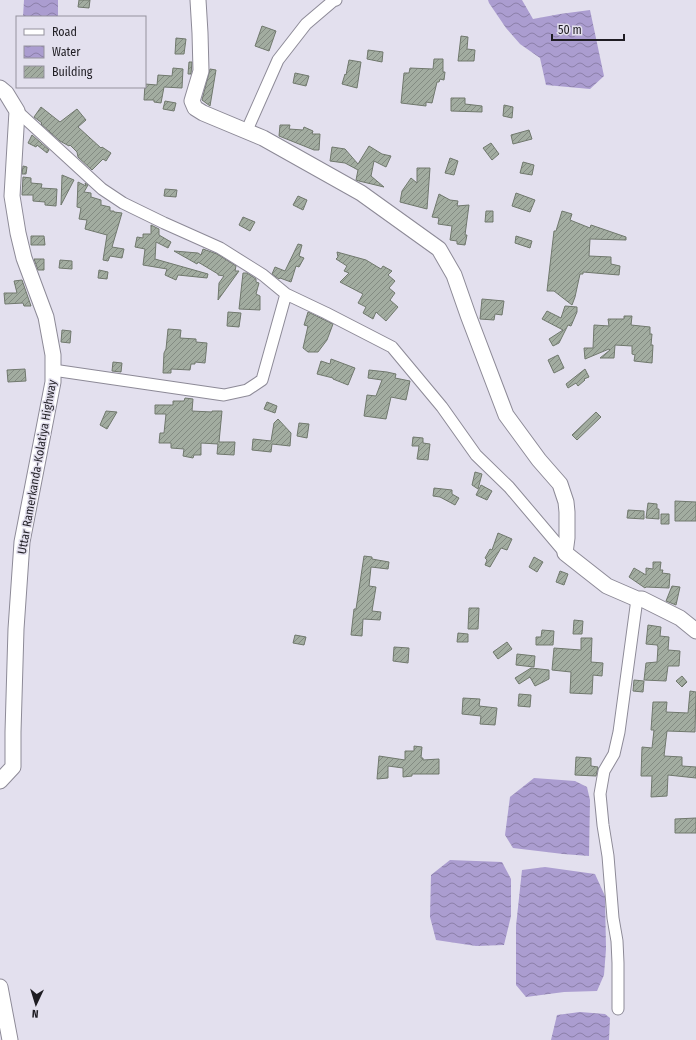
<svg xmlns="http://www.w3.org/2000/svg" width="696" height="1040" font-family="'Fira Sans Condensed',sans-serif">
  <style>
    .water { fill: url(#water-waves) }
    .building { fill: url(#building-hatch); stroke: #70786d }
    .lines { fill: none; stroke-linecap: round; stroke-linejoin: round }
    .street-casing { stroke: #8d8a97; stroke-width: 13 }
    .secondary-casing { stroke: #8d8a97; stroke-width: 17 }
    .street { stroke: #fff; stroke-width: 11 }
    .secondary { stroke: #fff; stroke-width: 15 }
    .labels { text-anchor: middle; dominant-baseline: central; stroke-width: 3; stroke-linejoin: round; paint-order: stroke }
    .street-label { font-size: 12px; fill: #1f1d23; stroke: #e3e0ee }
  </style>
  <defs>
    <pattern id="water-waves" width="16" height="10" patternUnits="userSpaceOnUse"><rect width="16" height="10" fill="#ab9dd0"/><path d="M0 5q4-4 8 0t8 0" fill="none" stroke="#8b7fa8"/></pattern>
    <pattern id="building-hatch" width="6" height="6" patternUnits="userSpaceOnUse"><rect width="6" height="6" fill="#a2aca0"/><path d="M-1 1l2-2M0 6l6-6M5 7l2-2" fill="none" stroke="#838b82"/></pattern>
  </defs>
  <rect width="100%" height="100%" fill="#e3e0ee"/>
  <path class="water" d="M24 0H58V17H23Z
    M488 0H522L533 19 560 14 590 10 604 76 590 89 546 85 540 58 520 44 506 28 489 3Z
    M534 778 575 781 587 787 590 800 589 856 563 854 513 848 505 835 510 797Z
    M450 860 502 862 511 879V916L504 945 476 946 436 940 430 917 431 875Z
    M545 867 595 874 605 896 606 949 604 975 597 991 564 992 526 997 516 985V926L522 870Z
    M580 1012 605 1014 610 1018 609 1040H551L557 1015Z"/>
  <path class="building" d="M79 0H90L89 8 78 7Z
    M262 26 276 31 269 51 255 46Z
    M461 36 468 37 467 49 475 50 474 61H458Z
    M176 38 186 39 184 54H175Z
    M368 50 383 52 382 62 367 59Z
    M434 59H443V72H445L444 80 440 79 439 82H437L432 103 426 102V106L401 103 404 73H409L410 68 433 69Z
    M349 60 361 62 357 88 342 84 345 74 346 75Z
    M189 62H192L191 74H188Z
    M173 68 183 69 182 88 164 87 161 103 154 102V100H144L145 84 157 85 158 75 172 76Z
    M210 69 216 70 210 106 202 100Z
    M295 73 309 76 306 86 293 83Z
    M451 98H465V104L482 106V112L451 111Z
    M165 101 176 103 174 111 163 109Z
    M504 105 513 107 512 118 503 116Z
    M41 107 60 122 77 109 86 120 78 127 101 148 102 147 111 153 106 161 103 159 92 170 78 157 77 152 70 145 69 146 60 141 41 124 42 123 34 117Z
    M280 125H290L289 129 303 130 304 127 313 131 312 134H320L319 150H314L279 136Z
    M529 130 532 139 513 144 511 135Z
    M32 135 49 150 47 153 37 145 36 147 28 143Z
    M491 143 499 154 492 160 483 148Z
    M369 146 382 154 391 156 386 167 374 161 371 176 384 187 359 181 356 180 358 170 345 163 330 161 332 147 345 149 358 164Z
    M450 158 458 161 454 175 445 173Z
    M523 162 534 165 532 175 520 173Z
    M23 166 27 167 26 174H22Z
    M417 168H430L427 209 400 202 402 191 411 178 417 183Z
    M62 175 74 180 61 205Z
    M23 177 31 178V183L42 184 41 188 57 189 56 206 45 205V202L33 201V195H22Z
    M78 182 86 186 85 183 88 185 84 192 91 193V197L101 200V205L110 207V211H114V212L122 213 112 247 124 249 122 258 110 256 108 261 103 260 107 235 85 229 87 220 79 219 81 208 77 207Z
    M165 189 177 190 176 197 164 196Z
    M516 193 535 200 530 212 512 206Z
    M439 194 450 200 458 201 457 206 469 205 465 235H467L465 245 457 244V241L450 240 452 226 438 224 439 218 432 217Z
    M298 196 307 200 303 210 293 205Z
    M486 211H493V222H485Z
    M562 211 572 214 570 220 590 228 591 225 626 237V240L590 239 589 256 611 257V264L620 266 619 275 583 272V274H580L575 297 572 305 554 291H547L554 231H556Z
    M243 217 255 222 250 231 239 225Z
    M151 225 159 229V235L171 242 168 248 156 242 155 259 208 274 207 278 178 275 176 280 165 275 167 269 143 265 145 249 135 247 137 237 143 238V234H151Z
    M31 236H44L45 245H31Z
    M516 236 532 241 530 248 515 243Z
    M298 244 302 245 299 256 304 258 299 267 296 266 291 282 280 278 279 279 272 274 275 267 285 271Z
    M203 249 217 254 236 266 235 271H239L218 300 219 283 224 276 218 275V274L198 262 197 264 174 251 198 253 201 255Z
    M337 252 366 260 381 269 383 266 392 271 388 275 395 281 389 288 395 293 390 300 398 307 386 321 376 312 373 319 363 313 366 307 358 303 363 294 340 282 349 273 344 271 347 266 336 259 338 257Z
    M34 259H44V270H38Z
    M60 260 72 261V269L59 268Z
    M99 270 108 272 107 279 98 278Z
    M243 273H247L256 279V282L259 283 256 294 260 296V310L239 309Z
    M22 280 31 306H24L23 303 5 304 4 293H17L14 281Z
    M482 299 504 301 502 315 495 314 494 320 480 319Z
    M565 306 577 307V312L571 326 568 325 559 343 553 346 549 339 563 330 542 319 547 311 561 318Z
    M228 312 241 313 239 327 227 326Z
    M308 312 333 324 327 340 318 352H308L303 348 308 326 304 325Z
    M624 316H632L631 325 650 327V334H652L651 345H653L652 363 634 361 635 355 632 354V346L615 345 614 358H600L610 350 609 349 585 359 584 348H593L594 325 609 326 608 319H624Z
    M168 329 181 330 180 338 196 339V342L207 343 205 363 195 362V364H191L190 370 171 369V373H163L164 353 166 349Z
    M62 330 71 331 70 343 61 342Z
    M558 355 564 368 554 373 548 360Z
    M331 359 355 368 348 385 333 379V378L317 374 321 361 330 364Z
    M113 362 122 363 121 372 112 371Z
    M25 369 26 381 8 382 7 370Z
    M585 369 589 377 584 379 585 380 578 386 576 383 568 388 566 384Z
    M369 370 387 372 396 374 395 378 410 381 406 400 391 397 386 419 364 416 367 395 376 396 382 380 368 378Z
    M185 398 193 399 192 411 212 412V411H222L219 442H235L234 455 217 454 218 444 201 443V455H194L193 458 183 456 184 449 171 448V443H159L160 433H164L166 414H155V405H173V401H184Z
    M267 402 277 406 275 413 264 409Z
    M106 411 117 412 107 429 100 425Z
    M596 412 601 417 577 440 572 435Z
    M278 419 291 433 290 446 272 444 271 452 252 450 253 439 271 441 274 423Z
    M299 423 309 424 307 438 297 436Z
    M413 437 423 438V443L430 444 428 460 417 459 419 446H412Z
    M475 472 482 474 478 489 472 485Z
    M481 485 492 491 487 500 476 495Z
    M434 488 452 490V494L459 498 455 505 440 497 433 496Z
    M675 501 696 502V521H675Z
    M648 503 657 504V509H659V519L646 518Z
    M628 510 644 511V519L627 518Z
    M661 514H669V524H661Z
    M498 533 512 539 507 550 501 548 490 567 485 565 487 560 485 558 490 549 492 550Z
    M364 556 372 557V559L389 562 388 569 371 567 369 586 376 587 372 611 381 612 380 620 363 619 362 636 351 635 354 609H356Z
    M534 557 543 562 537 572 529 567Z
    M653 562H661L660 570H663L662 573 670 574 669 588 646 587 645 588 629 577 634 568 646 575V568L653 569Z
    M560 571 568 574 564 585 556 582Z
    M672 586 680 587 676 605 666 601Z
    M469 608H479L478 629H468Z
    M574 620 583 621 582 634H573Z
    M648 625 661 627 660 636 669 637 668 650 680 651 679 666H668L666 681 644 680 646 663 657 662 658 647 657 645 646 644Z
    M542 630 554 631 553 645H536V637H541Z
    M458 633 468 634V642H457Z
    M295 635 306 637 304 645 293 643Z
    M581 638H592L591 662 603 663 602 676 593 675 592 694 570 693 571 672 552 670 554 648 581 650Z
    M507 642 512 649 498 659 493 652Z
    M394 647 409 648 408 663 393 661Z
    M517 654 535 656 534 667 516 665Z
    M531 668 549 670V679L535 686 530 677 519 684 515 678Z
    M682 676 687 682 682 687 676 681Z
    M634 680 644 681 643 692 633 691Z
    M690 691 696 692 695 732 667 731 664 756 682 757V766L696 767V778L668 775 667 796 651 797 652 776H641L642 747 652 748 654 730H651L653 702H667L666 712 688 713Z
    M519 694 531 695 530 707 518 706Z
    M463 698 480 699 479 706 497 708 495 725 480 724 481 716 462 714Z
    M414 746 422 747 421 758H423V760L439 759V774H412V776L403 777V768L388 766V778L377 779 379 756 405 760V751H414Z
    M576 757 591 758V766L598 767 596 776 575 775Z
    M696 818V833H675V819Z"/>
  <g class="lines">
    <g class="street-casing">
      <path id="street" d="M17 111 102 189 123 203 164 223 220 248 263 275 286 294 326 313 392 347 442 407 476 455 509 487 565 553
        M247 130 278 60 306 24 333 1 336 0
        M53 370 224 395 247 390 262 380 286 294
        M618 1009V963L617 941 613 918 608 856 603 825 600 794 604 771 614 754 619 732 637 599"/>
    </g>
    <g class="secondary-casing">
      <path id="secondary" d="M198 0 200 33 201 71 192 101 195 108 203 113 263 138 361 193 439 249 454 275 468 315 506 415 539 460 560 484 566 502 567 512V538L565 553 607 586 637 599H642L680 618 696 631
        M0 88 6 93 17 111 12 196 18 233 24 258 46 317 53 355V382L22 542 16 629 13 732V767L0 781
        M0 987 10 1040"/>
    </g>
    <use href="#street" class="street"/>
    <use href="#secondary" class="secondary"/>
  </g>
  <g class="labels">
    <g class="street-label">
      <text transform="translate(37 467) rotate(-80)">Uttar Ramerkanda-Kolatiya Highway</text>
    </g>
  </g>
  <rect x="16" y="16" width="130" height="72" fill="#e3e0ee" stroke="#95929d"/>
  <rect x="24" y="29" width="20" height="6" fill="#ffffff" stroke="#95929d"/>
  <text x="52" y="36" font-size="12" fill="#1f1d23">Road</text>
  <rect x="24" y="46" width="20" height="12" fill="url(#water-waves)" stroke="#95929d"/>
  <text x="52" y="56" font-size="12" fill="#1f1d23">Water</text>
  <rect x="24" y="66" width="20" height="12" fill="url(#building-hatch)" stroke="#95929d"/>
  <text x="52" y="76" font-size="12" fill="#1f1d23">Building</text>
  <g transform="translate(36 1004) rotate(184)" stroke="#e3e0ee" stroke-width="3" paint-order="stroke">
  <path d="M0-3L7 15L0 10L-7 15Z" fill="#1f1d23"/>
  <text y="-6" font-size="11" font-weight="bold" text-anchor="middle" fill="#1f1d23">N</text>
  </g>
  <path d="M552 34v6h72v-6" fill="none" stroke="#1f1d23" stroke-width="2"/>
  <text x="558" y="34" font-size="12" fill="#1f1d23" stroke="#e3e0ee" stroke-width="3" paint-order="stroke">50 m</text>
</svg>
